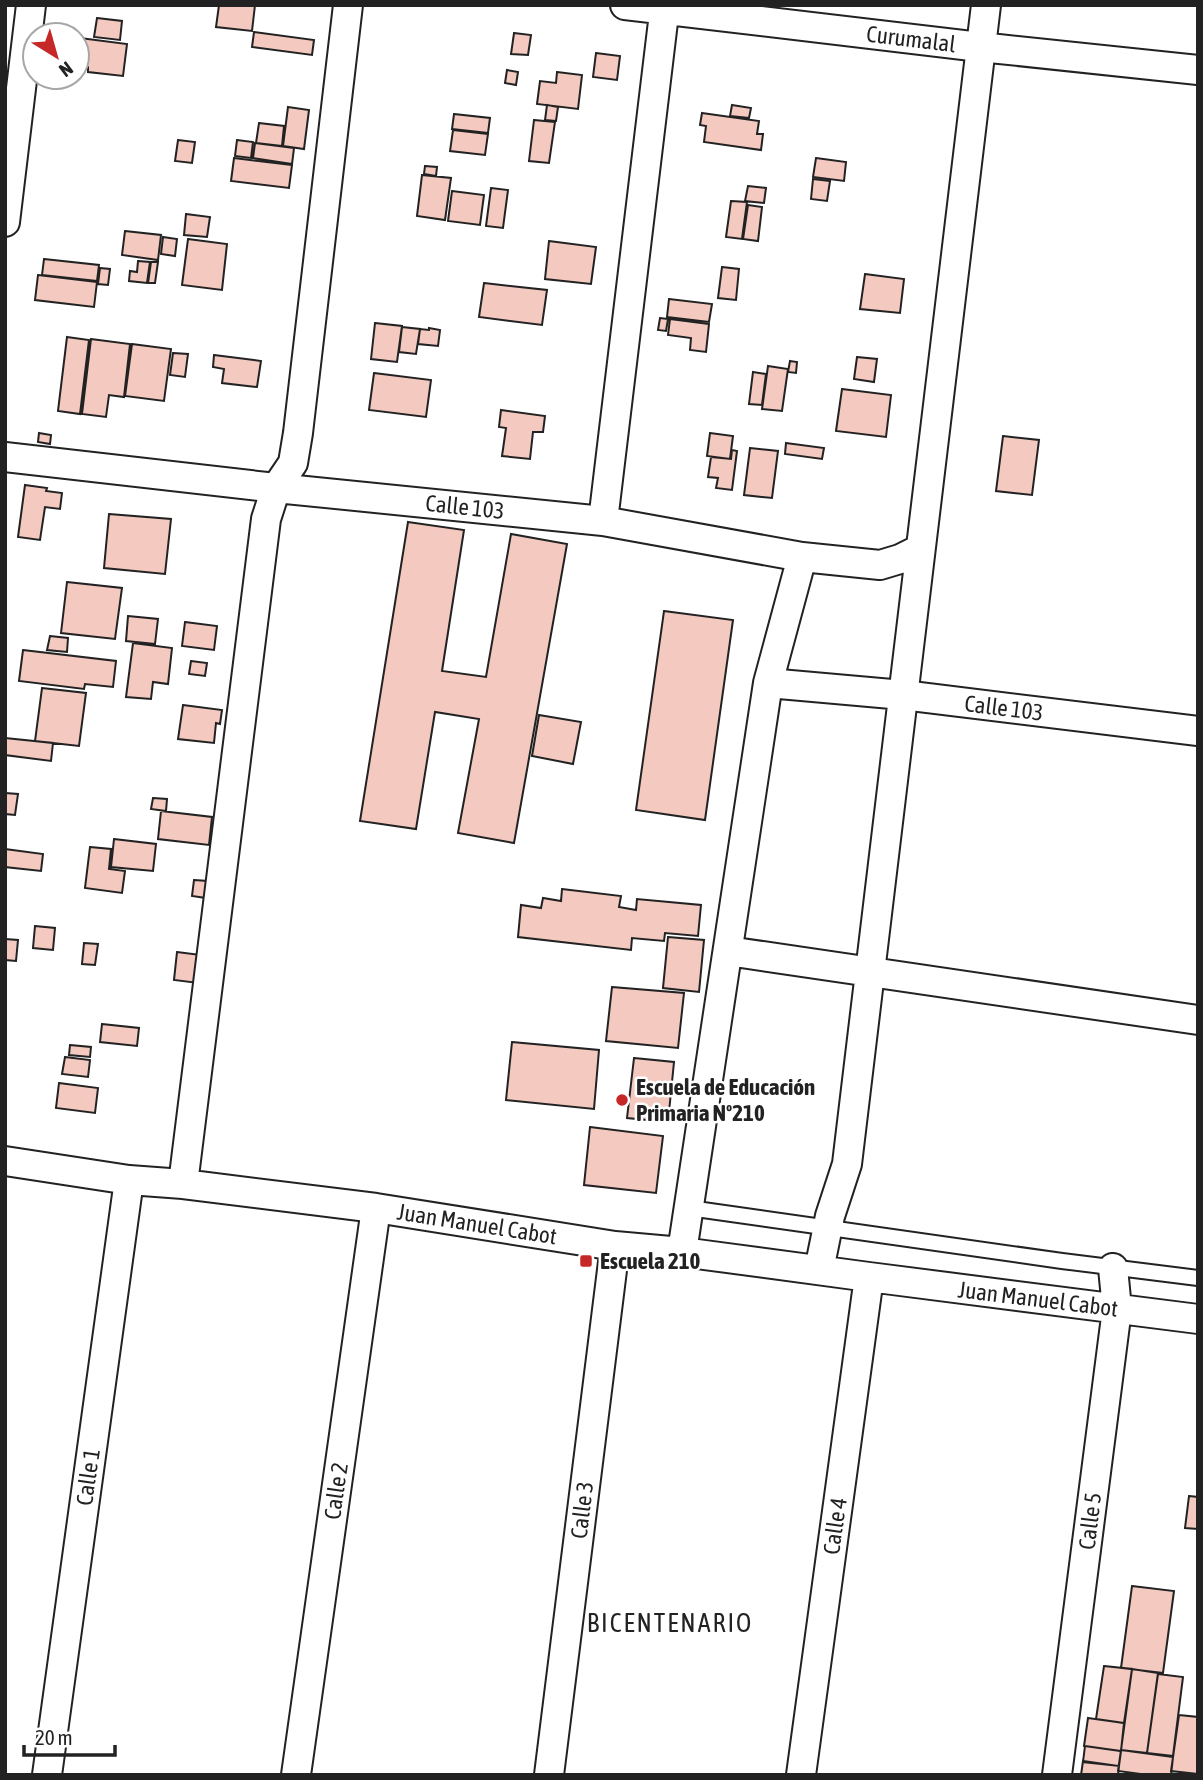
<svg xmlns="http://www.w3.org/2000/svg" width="1203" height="1780" font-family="'Asap Condensed',sans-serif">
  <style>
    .building { fill: #f3c9c0; stroke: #222; stroke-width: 2 }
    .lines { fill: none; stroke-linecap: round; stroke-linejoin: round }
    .lane-casing { stroke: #222; stroke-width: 18 }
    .street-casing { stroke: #222; stroke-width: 32 }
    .lane { stroke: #fff; stroke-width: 14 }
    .street { stroke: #fff; stroke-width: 28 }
    .poi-dot { fill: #c62828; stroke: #fff; stroke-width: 2.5 }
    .labels { text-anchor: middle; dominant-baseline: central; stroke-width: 5; stroke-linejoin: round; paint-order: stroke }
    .street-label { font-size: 23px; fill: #222; stroke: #fff }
    .poi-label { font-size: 23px; font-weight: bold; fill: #222; stroke: #fff; text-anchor: start }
    .quarter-label { font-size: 26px; letter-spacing: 2px; fill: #222; stroke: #fff }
  </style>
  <rect width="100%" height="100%" fill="#fff"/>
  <path class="building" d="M219 5H255L252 31 216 27Z
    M97 18 122 21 120 40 94 37Z
    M254 32 314 40 312 55 252 47Z
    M514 33 531 35 528 55 511 54Z
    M80 38 127 44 123 76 88 72V67L77 65Z
    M596 53 620 56 617 80 593 77Z
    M507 70 518 72 516 85 505 83Z
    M557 72 582 75 578 109 537 104 540 81 556 83Z
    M547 105 558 107 556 121 545 120Z
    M732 105 751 108 749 118 730 116Z
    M288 107 309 110 304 149 283 146Z
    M702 113 759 121 757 134H763L761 150 704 142 706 126 700 125Z
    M454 114 490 118 488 133 452 129Z
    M534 120 555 122 549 163 529 161Z
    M259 123 284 126 282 146 256 143Z
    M453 130 488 134 485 155 450 151Z
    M178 140 195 142 192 163 175 161Z
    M237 140 253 142 251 158 235 156Z
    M255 143 294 148 292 164 253 158Z
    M234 158 292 165 289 188 231 181Z
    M816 158 846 162 844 181 813 177Z
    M425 166 437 167 436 176 424 174Z
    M422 175 451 178 445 220 417 216Z
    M813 179 830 181 827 201 811 199Z
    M748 186 766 188 764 203 745 201Z
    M491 188 508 190 503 228 486 226Z
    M452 191 484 195 480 225 448 221Z
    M731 201 747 202 742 239 726 237Z
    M748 205 762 207 758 241 743 239Z
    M186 214 210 217 207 237 184 235Z
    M125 231 161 235 158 260 122 255Z
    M163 237 177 239 175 256 161 254Z
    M188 239 227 244 222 290 182 285Z
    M549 241 596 247 591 284 545 279Z
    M44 259 99 265 97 281 42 275Z
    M138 261 150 262 147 283 129 281 130 271 137 272Z
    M151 262H158L155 283H148Z
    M722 267 739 269 736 300 718 298Z
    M100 268 110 269 108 285 98 284Z
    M865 274 904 279 900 313 860 309Z
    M38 275 97 282 94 307 35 300Z
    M484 283 547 290 542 325 479 317Z
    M669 299 712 304 709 322 667 317Z
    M660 318 668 319 666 331 658 330Z
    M670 319 709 324 706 352 690 350 691 338 668 335Z
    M375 323 402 326 397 362 371 359Z
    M402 327 420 329 416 354 399 352Z
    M429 328 440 330 438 346 418 344 420 329 429 330Z
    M67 337 89 340 80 414 58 411Z
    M91 339 130 344 124 397 109 395 106 417 82 414Z
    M132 344 171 349 164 401 125 396Z
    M173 353 188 354 185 377 170 375Z
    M214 355 261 361 257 387 222 383 224 369 213 367Z
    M857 357 877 359 874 382 854 379Z
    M790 361 797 362 796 373 788 372Z
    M768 366 788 369 782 411 762 409Z
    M753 372 766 374 762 405 749 404Z
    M374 373 431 380 426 417 369 410Z
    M842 389 891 395 886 437 836 431Z
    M501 410 545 416 543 432H533L530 459 502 456 506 428 499 427Z
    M39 433 51 435 50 444 38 442Z
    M710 433 733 436 730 459 707 456Z
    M1003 436 1039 440 1032 495 996 491Z
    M786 443 824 448 822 459 785 454Z
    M750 448 778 451 772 498 744 495Z
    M732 450 737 451 732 490 716 488 718 478 708 477 711 457 731 459Z
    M25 485 47 488 46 491 62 493 60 509 45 507 40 540 18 537Z
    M109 514 171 519 165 574 104 568Z
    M408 522 464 530 442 671 486 677 511 534 567 544 514 843 458 833 479 719 435 712 416 829 360 821Z
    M67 582 122 588 115 639 61 633Z
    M664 611 733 620 705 820 636 810Z
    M128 616 158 619 155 644 126 641Z
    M185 622 217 626 214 650 182 646Z
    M50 636 68 638 67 652 47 650Z
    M133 643 172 648 168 684 153 682 151 699 126 697Z
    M23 650 116 661 113 687 85 684 84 689 19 681Z
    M191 661 207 663 205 676 189 674Z
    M42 688 86 693 79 746 35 741Z
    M183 705 222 710 220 724 216 723 214 743 178 739Z
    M539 715 581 722 573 764 532 756Z
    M5 738 53 743 51 761 5 755Z
    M5 793 18 794 15 815 5 814Z
    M153 798 167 799 166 811 151 809Z
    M161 811 212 817 209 845 158 839Z
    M114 839 156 844 153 871 111 867Z
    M90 847 111 849 109 869 125 871 122 893 85 888Z
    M5 849 43 854 41 871 5 867Z
    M194 880 208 881 206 898 192 896Z
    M562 889 621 896 619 907 636 910 637 899 701 905 698 936 665 933 664 941 632 938 631 950 518 937 521 905 541 908 543 898 561 901Z
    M35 926 55 928 53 950 33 948Z
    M668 937 704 940 699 992 663 988Z
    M5 939 18 940 16 961 5 960Z
    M84 943 98 944 95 965 82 964Z
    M177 952 201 955 198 983 174 980Z
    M612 987 684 993 678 1048 606 1041Z
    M102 1024 139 1028 137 1046 100 1042Z
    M512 1042 599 1050 594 1109 506 1100Z
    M70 1045 91 1047 90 1057 69 1055Z
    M65 1057 90 1060 88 1077 62 1074Z
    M634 1058 674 1062 668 1122 627 1118Z
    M59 1083 98 1088 95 1113 56 1108Z
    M590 1127 663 1136 656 1193 584 1185Z
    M1189 1496 1198 1497V1529L1185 1528Z
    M1132 1586 1174 1591 1163 1673 1121 1668Z
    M1104 1666 1132 1669 1124 1723 1096 1719Z
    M1132 1669 1158 1673 1147 1753 1121 1750Z
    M1158 1674 1183 1677 1173 1756 1147 1753Z
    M1179 1715 1198 1717V1774L1171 1771Z
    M1088 1718 1124 1723 1121 1751 1084 1746Z
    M1085 1746 1121 1751 1119 1766 1083 1762Z
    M1121 1750 1173 1757 1171 1775H1148L1118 1771Z
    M1083 1761 1119 1766 1118 1775H1081Z"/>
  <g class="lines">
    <g class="lane-casing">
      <path id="lane" d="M689 1208 1062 1261 1198 1278"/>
    </g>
    <g class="street-casing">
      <path id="street" d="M625 5 980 47 1198 70
        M5 222 31 5
        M5 457 276 488 603 521 802 557 880 565 900 559 920 549
        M603 521 665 5
        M768 683 903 695 1198 731
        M728 951 1198 1020
        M5 1161 129 1180 183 1184 376 1208 615 1246 682 1252 869 1277 1198 1319
        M183 1184 266 519 276 488 293 463 298 433 348 5
        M682 1252 768 683 802 557
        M819 1270 830 1216 847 1164 986 5
        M47 1775 129 1180
        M296 1775 376 1208
        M549 1775 615 1246
        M801 1775 869 1277
        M1057 1775 1117 1309 1113 1268"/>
    </g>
    <use href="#lane" class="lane"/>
    <use href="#street" class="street"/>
  </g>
  <g class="poi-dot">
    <circle cx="622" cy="1100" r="7"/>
    <rect x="579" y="1254" width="14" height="14" rx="3.5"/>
  </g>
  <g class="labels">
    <g class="street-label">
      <text transform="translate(911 39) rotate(7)">Curumalal</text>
      <text transform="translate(465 507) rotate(6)">Calle 103</text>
      <text transform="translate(1004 708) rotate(7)">Calle 103</text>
      <text transform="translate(477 1224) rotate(9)">Juan Manuel Cabot</text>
      <text transform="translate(1038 1299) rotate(7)">Juan Manuel Cabot</text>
      <text transform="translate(88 1477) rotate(-82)">Calle 1</text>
      <text transform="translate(336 1491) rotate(-82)">Calle 2</text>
      <text transform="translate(582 1510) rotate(-83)">Calle 3</text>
      <text transform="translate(1090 1521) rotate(-83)">Calle 5</text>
      <text transform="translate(835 1526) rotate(-82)">Calle 4</text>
    </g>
    <g class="poi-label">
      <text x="636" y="1087">Escuela de Educación<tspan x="636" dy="26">Primaria Nº210</tspan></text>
      <text x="600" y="1261">Escuela 210</text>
    </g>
    <g class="quarter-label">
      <text x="670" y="1623">BICENTENARIO</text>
    </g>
  </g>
  <rect width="1203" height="1780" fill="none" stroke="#222222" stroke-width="14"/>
  <g transform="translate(56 56) rotate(143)"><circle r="33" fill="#ffffff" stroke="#a7a7a7" stroke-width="2"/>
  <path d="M0-5L12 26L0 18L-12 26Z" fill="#c62828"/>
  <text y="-10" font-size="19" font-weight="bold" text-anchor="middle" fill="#222222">N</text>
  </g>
  <path d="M24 1745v10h91v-10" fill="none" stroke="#222222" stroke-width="3.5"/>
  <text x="35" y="1745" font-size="21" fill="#222222" stroke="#ffffff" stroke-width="5" paint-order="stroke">20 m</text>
</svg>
